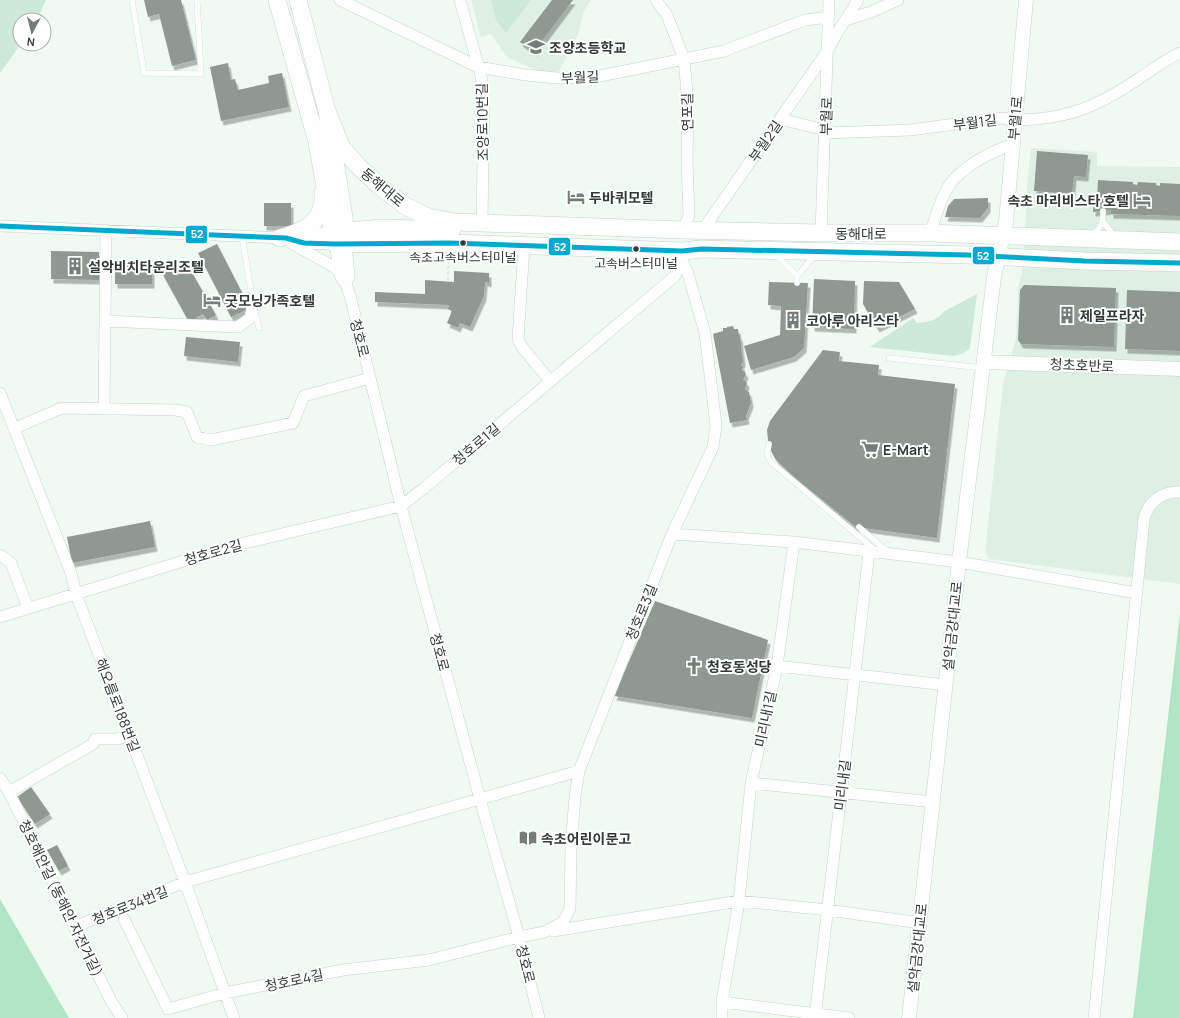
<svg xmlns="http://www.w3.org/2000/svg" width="1180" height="1018" font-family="Manrope,'Noto Sans KR',sans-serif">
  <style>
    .built { fill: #deefe4 }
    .green { fill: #cde9d8 }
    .water { fill: #b2e4c6 }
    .building { fill: #909893; filter: url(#shadow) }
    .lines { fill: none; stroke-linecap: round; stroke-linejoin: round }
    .service-casing { stroke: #cad2cd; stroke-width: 6 }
    .minor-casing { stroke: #cad2cd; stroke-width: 12 }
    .tertiary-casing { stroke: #cad2cd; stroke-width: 15 }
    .primary-casing { stroke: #cad2cd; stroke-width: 18 }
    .path { stroke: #e3e6e5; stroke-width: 2; stroke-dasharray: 3 3; stroke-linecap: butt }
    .service { stroke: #fdfefd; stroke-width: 5.5 }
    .minor { stroke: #fdfefd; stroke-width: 11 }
    .tertiary { stroke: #fdfefd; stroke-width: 14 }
    .primary { stroke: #fdfefd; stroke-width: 17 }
    .bus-1-casing { stroke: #fff; stroke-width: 8 }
    .bus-1 { stroke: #00a9ce; stroke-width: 5 }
    .bus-dot { fill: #333a35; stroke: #fff; stroke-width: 1.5 }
    .labels { text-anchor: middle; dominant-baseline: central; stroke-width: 4; stroke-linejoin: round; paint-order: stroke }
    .bus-label { font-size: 13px; fill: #333a35; stroke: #fff }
    .poi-label { font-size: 14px; font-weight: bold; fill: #333a35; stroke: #fff; text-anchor: start }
    .street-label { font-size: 14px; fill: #333a35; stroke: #fff }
    .line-badge { stroke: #fff; stroke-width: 1.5 }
    .badge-label { font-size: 11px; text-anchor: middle; font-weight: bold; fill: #fff }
  </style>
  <defs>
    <filter id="shadow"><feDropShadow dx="2.5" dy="4.5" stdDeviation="0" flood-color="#0004"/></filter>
  </defs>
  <rect width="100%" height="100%" fill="#effaf3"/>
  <path class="built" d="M471 0H591L584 11 578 34 558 73 547 75 507 57 491 34 481 37Z
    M1031 148 1097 152V166L1180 167V584L990 559 985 553 1003 384 1016 339 1018 289 1023 268 1026 210 1025 207Z"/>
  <path class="green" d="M0 0H46L37 20H20L21 44 0 73Z
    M491 0H531L506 33 496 20Z
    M977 294 970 348 964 353 954 356 870 347 913 318 917 323C926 322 938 321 943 312Z"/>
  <path class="water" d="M1180 614V1018H1133Z
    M0 899 69 1018H0Z"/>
  <path class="building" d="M144 0H181L196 60 172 66 159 14 148 17Z
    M552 0H573L534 52 520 42Z
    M228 63 231 80 235 79 238 90 269 83 268 76 282 73 289 107 221 121 210 67Z
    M1037 151 1088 155 1086 177 1074 176 1072 194 1034 191Z
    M1098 180 1133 182V184L1137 185 1138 182 1156 183V185L1160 186V183L1180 184V216L1111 214V210L1093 212 1094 199H1097Z
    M988 198V208L980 218 945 217 948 206 954 199Z
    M264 203H291V226H264Z
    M217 244 250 308 231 317 198 253Z
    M51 251 99 252V280L51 279Z
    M185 260 216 315 207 320 203 314 189 322 162 273Z
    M115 264H152V284H115Z
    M454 271 489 273V283L485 282 484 296 470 327 460 323 458 328 447 323 452 311 448 309 449 305 375 302V292L425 294V280L454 282Z
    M814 279 855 281 854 329 812 327Z
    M864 281 899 282 915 309 877 328 863 304Z
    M769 282 808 283 804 348 794 357 751 370 744 346 780 335 781 306 768 305Z
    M1024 285 1116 288 1114 347 1021 344 1018 340 1020 290Z
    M1127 290 1180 292V351L1125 349Z
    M733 326 734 329H738L739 336H740L743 362 741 365 743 367 742 370 744 371 746 374 743 380 746 381 747 384 745 389 749 392 751 403 746 416 747 420 730 423 713 334 723 331V328H727V327Z
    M186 337 240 342 238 362 184 356Z
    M823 350 840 352 839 361 879 365 878 375 955 384 937 538 856 527 794 477 776 460 771 451 768 440 767 430 770 421Z
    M150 521 155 547 72 563 67 537Z
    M655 601 768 640 752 718 614 696Z
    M31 787 50 814 35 824 17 797Z
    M57 845 68 866 59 871 47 850Z"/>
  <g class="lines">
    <g class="service-casing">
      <path id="service" d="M132 0 144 73 201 74 197 0
        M1103 222 1114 235
        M1092 235C1102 227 1103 223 1103 211
        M242 236 253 304 259 328
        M776 255 797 276
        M797 283V276L814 256
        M889 358 983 368
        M769 444 767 455 771 462 875 550
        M859 527 887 551"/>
    </g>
    <g class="minor-casing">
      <path id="minor" d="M340 0 478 67 526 75 556 78 595 77 724 51 805 20 829 17
        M460 0 481 76 484 93 482 223
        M656 0 667 15 684 59 688 104 687 162 689 215 683 230
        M846 20 871 12 898 0
        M780 119 825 130
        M825 133 910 130 1002 118C1030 123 1070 116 1095 104 1110 97 1125 88 1138 79 1153 70 1164 60 1180 53
        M0 226 286 238 304 243 335 244 341 278 346 284 351 299 401 506 480 799 519 937 539 1018
        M702 231 828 50 837 33 858 0
        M821 233 829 0
        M930 233C936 217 940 198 950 184 965 165 991 152 1013 144
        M297 238 304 235 333 232
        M291 243 334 267 341 273
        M346 244 349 276 346 284
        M524 246 518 339 522 347 550 381
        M105 321 238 327 250 318 253 304
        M0 393 71 573 76 594 185 882 234 1018
        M104 409 106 230
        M15 428 62 408 175 410 187 412 197 437 211 440 293 423 304 396 370 378
        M672 534 794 542 959 562 1136 593
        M0 555 11 563 28 608
        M0 617 236 545 401 506 423 489 675 276 682 260
        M777 666 946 685
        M0 778 9 792 111 1001 122 1018
        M751 783 933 802
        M9 792 93 744 95 739H118L129 735
        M124 919 168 1009 225 993 343 970 429 960 519 937 544 932 563 922 570 909 571 846 575 797 579 771 672 534 713 447 716 425 705 333 688 274 682 260V251
        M74 927 185 882 579 771
        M553 931 739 901 828 910 920 923
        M722 1002 849 1018
        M722 1018V1002L739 901 751 783 777 666 794 542
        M815 1018 869 552
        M1094 1018 1144 519C1148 502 1162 491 1180 492"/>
    </g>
    <g class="tertiary-casing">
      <path id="tertiary" d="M984 362 1180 369
        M909 1018 959 562 994 277 1006 221 1026 0"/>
    </g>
    <g class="primary-casing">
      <path id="primary" d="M277 0 317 142 335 244 449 243 682 251 702 249 967 255 1085 261 1180 263
        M298 0 327 111 344 217 346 244
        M327 111 342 148 359 167 382 188 405 206 428 217 455 222 683 230 821 233H930L1180 242
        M335 232 383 228 452 230
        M280 238C297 233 318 226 322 206 323 202 323 197 323 193"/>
    </g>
    <path class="path" d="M1110 181 1111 178 1180 180
      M448 281V261"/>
    <use href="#service" class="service"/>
    <use href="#minor" class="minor"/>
    <use href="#tertiary" class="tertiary"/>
    <use href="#primary" class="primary"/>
    <g class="bus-1-casing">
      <path id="bus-1" d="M0 226 286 238 304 243 335 244 449 243 682 251 702 249 967 255 1085 261 1180 263"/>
    </g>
    <use href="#bus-1" class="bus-1"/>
  </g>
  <defs>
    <g id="school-bare" transform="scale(1.38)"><path d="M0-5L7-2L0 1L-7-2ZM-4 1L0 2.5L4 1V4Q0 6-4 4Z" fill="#757d78" stroke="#fff" stroke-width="2.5" paint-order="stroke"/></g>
    <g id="hotel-bare" transform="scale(1.38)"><path d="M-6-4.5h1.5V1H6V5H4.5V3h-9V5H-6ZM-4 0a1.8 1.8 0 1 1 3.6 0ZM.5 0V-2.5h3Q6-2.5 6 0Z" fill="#757d78" stroke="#fff" stroke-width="2.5" paint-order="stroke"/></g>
    <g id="building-bare" transform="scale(1.38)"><path d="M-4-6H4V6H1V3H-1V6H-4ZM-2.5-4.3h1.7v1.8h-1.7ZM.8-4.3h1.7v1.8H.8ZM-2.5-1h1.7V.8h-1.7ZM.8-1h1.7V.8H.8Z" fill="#757d78" stroke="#fff" stroke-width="2.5" paint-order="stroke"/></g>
    <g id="supermarket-bare" transform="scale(1.38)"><path d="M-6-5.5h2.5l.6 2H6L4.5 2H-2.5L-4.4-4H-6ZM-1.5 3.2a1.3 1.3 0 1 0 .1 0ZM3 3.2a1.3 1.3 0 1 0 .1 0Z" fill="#757d78" stroke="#fff" stroke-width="2.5" paint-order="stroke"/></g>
    <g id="church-bare" transform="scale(1.38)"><path d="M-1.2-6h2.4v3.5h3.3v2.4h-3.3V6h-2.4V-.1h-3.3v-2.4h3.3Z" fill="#757d78" stroke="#fff" stroke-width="2.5" paint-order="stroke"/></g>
    <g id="library-bare" transform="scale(1.38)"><path d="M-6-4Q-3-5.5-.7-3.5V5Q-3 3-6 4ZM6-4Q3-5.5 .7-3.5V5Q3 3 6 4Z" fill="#757d78" stroke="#fff" stroke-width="2.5" paint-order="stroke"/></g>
  </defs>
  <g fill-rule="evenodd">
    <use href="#school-bare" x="536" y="47"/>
    <use href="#hotel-bare" x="576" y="197"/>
    <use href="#hotel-bare" x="1142" y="200"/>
    <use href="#building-bare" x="75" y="266"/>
    <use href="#hotel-bare" x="212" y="300"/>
    <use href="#building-bare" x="1067" y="315"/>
    <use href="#building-bare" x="793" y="320"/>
    <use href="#supermarket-bare" x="870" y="449"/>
    <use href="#church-bare" x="694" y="666"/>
    <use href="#library-bare" x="528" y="838"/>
  </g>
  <g class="bus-dot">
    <circle cx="463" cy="243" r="3.5"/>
    <circle cx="636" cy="249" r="3.5"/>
  </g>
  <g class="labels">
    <g class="bus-label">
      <text x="463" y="257">속초고속버스터미널</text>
      <text x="636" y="263">고속버스터미널</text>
    </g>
    <g class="poi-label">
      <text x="549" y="47">조양초등학교</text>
      <text x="589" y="197">두바퀴모텔</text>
      <text x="1129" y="200" text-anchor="end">속초 마리비스타 호텔</text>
      <text x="88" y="266">설악비치타운리조텔</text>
      <text x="225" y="300">굿모닝가족호텔</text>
      <text x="1080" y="315">제일프라자</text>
      <text x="806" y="320">코아루 아리스타</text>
      <text x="883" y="449">E-Mart</text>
      <text x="707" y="666">청호동성당</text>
      <text x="541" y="838">속초어린이문고</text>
    </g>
    <g class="street-label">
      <text transform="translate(580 77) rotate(-3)">부월길</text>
      <text transform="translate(687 112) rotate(-91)">연포길</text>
      <text transform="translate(826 116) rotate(-88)">부월로</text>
      <text transform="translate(1015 118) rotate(-85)">부월1로</text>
      <text transform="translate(482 122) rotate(-91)">조양로10번길</text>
      <text transform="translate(975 122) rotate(-7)">부월1길</text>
      <text transform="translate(765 141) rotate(-55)">부월2길</text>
      <text transform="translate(383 187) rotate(40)">동해대로</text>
      <text x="861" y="233">동해대로</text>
      <text transform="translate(360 338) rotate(76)">청호로</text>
      <text transform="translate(1082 365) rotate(2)">청초호반로</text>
      <text transform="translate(476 444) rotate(-40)">청호로1길</text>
      <text transform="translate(213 552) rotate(-16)">청호로2길</text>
      <text transform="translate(641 612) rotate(-68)">청호로3길</text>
      <text transform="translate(952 626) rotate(-84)">설악금강대교로</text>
      <text transform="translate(440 652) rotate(75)">청호로</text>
      <text transform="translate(118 705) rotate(69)">해오름로188번길</text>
      <text transform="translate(765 719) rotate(-78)">미리내1길</text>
      <text transform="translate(842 785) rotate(-83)">미리내길</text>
      <text transform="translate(61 898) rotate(64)">청호해안길 (동해안 자전거길)</text>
      <text transform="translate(130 905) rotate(-22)">청호로34번길</text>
      <text transform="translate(917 948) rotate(-84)">설악금강대교로</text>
      <text transform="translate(526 964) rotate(76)">청호로</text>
      <text transform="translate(294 980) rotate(-12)">청호로4길</text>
    </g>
  </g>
  <g class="line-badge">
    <rect x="185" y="225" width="23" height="19" rx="4" fill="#00a9ce"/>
    <rect x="548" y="237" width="23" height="19" rx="4" fill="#00a9ce"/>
    <rect x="972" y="246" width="23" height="19" rx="4" fill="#00a9ce"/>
  </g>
  <g class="badge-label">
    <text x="197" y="238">52</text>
    <text x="560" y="251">52</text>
    <text x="983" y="260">52</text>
  </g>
  <g transform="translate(32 32) rotate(187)"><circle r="19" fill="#ffffff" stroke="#adb0ae"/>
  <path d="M0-3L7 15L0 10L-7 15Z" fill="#757d78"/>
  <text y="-6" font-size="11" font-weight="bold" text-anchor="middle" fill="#333a35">N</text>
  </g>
</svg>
